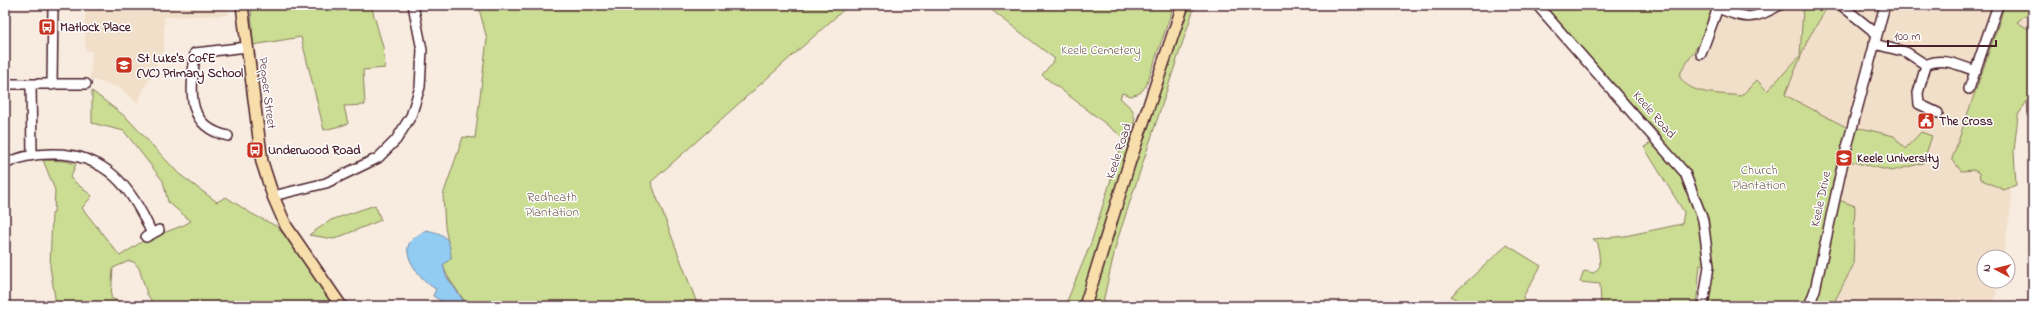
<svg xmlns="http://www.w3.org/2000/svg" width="2038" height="311" font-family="'Indie Flower',sans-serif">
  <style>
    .built { fill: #f1dfc9 }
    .green { fill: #cadd92; stroke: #8a7e5e }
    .water { fill: #93ccf3; stroke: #7687a3 }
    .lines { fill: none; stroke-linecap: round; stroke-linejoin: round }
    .minor-casing { stroke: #4a1f2b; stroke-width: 12 }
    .major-casing { stroke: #4a1f2b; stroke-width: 14 }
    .minor { stroke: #fff; stroke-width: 9 }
    .major { stroke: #f8deab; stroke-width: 11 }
    .labels { text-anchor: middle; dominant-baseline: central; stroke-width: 3; stroke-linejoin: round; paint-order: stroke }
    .poi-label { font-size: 13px; font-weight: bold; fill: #4a1f2b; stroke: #fff; text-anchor: start }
    .park-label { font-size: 13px; fill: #70584a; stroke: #fff }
    .street-label { font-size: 13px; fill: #4a1f2b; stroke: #fff }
  </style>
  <rect width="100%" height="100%" fill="#f7ecdf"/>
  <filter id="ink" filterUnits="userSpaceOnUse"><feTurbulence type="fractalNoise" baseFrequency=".025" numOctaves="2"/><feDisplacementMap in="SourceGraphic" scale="8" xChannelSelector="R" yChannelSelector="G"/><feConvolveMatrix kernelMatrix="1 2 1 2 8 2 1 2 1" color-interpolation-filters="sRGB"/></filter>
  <g filter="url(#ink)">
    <path class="built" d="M85 5H228L229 15 164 17V51L137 103 120 88 90 79 92 51 85 50Z
      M1542 5H2033V97L2024 107 2005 149 2012 200 2003 257H1984V281H1998L1994 306H1711L1716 268 1663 137Z
      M1451 296 1466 306H1439Z"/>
    <path class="green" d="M251 5H339L338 11 362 5H371L383 47 385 68 363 70 365 105 344 106 348 124 324 130 301 37 253 45Z
      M478 5H849L651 182 698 306H467C460 291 448 282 443 265L451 258 445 227 443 195 463 137 475 138 487 39Z
      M985 5H1174L1146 86 1140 93 1131 96 1122 93 1120 98 1132 109 1135 119 1115 196 1080 306H1065L1091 243 1124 138 1042 75 1055 59Z
      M1186 5H1195L1117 241 1102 306H1089Z
      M1542 5H1715L1705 34 1679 75C1688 96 1722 93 1741 96L1757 80 1767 91 1800 56 1803 9 1813 5H1823L1825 11 1808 39 1785 95 1846 127 1865 129 1894 136 1905 149 1921 132 1932 136 1923 163 1892 171 1848 161 1839 200 1855 206 1853 266 1832 306H1703L1708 266 1700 265 1696 306H1601L1600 284 1580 282 1584 271 1594 273 1600 266 1598 243 1593 239 1625 236 1682 224 1684 212 1644 147 1662 137Z
      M2004 5H2033V9L2017 22 2033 32V92L2018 115 2014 151 2016 185 2004 190 1980 179 1979 173 1974 170 1961 171 1952 159 2001 17Z
      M92 91 127 118 179 174 217 202 226 197 252 214 276 226 291 242 334 306H155L147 294 139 268 134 262 129 261 113 268 111 298 130 306H54L55 298 50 267 52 214 54 212 55 190 43 160 65 161 76 164 70 178 92 196 82 208 120 256 143 241 184 225 191 221 168 202 163 181 124 131 92 123Z
      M375 205 381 220 334 239 309 235 331 220Z
      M1507 245 1541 266 1523 297 1525 306H1466L1451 296Z
      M1995 303 2029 305 2033 304V306H1994Z"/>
    <path class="water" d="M426 230C445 234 450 237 451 258L443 265 446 276 467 306H449L433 296 436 289C425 284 402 258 409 244 412 238 420 234 426 230Z"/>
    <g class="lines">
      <g class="minor-casing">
        <path id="minor" d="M1537 5 1685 173 1703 220 1709 266 1703 306
          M1841 5 1877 34
          M1718 8C1748 20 1752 20 1780 5
          M1874 44 1906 52 1926 65 1918 93 1919 104 1938 113
          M1701 54 1719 5
          M1926 65C1942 56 1960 66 1976 71
          M5 84H86
          M31 85 32 154
          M52 85 53 5
          M1969 89 1998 5
          M228 136C183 126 192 88 195 53L247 47
          M5 164C20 156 35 154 52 154 106 153 132 188 152 234
          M273 196 326 183 378 158 396 140 411 116 420 87 422 50 413 5
          M146 237 159 230
          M1809 306 1815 290 1843 162 1885 5"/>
      </g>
      <g class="major-casing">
        <path id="major" d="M242 5 262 162 273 196 286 226 341 306
          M1085 306 1129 164 1183 5"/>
      </g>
      <use href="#minor" class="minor"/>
      <use href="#major" class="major"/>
    </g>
  </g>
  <defs>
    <g id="bus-square" transform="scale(0.9)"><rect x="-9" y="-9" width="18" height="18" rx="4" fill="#c8321e" stroke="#fff"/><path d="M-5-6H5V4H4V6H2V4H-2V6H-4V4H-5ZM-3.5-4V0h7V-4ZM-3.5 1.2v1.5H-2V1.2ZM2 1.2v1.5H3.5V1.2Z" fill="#fff"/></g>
    <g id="school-square" transform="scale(0.9)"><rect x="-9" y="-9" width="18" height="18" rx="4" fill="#c8321e" stroke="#fff"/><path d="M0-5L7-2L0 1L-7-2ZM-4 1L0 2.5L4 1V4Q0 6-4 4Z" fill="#fff"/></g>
    <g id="civic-square" transform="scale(0.9)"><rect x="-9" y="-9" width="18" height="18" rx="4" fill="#c8321e" stroke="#fff"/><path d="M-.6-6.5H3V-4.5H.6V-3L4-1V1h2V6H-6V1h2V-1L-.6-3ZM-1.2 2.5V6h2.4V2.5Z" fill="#fff"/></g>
    <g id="university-square" transform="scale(0.9)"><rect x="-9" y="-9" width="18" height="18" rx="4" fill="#c8321e" stroke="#fff"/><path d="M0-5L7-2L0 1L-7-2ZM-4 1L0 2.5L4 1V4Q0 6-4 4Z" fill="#fff"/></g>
  </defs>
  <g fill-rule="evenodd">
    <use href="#bus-square" x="47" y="27"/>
    <use href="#school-square" x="124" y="65"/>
    <use href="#civic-square" x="1926" y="121"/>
    <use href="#bus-square" x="255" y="150"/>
    <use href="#university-square" x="1844" y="158"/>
  </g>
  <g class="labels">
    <g class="poi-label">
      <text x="60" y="27">Matlock Place</text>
      <text x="137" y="58">St Luke's CofE<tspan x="137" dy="15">(VC) Primary School</tspan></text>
      <text x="1939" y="121">The Cross</text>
      <text x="268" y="150">Underwood Road</text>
      <text x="1857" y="158">Keele University</text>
    </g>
    <g class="park-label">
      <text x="1101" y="50">Keele Cemetery</text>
      <text x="1759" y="170">Church<tspan x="1759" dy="15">Plantation</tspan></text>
      <text x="552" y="197">Redheath<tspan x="552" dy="15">Plantation</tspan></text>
    </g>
    <g class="street-label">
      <text transform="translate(267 93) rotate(83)">Pepper Street</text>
      <text transform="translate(1654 115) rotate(49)">Keele Road</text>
      <text transform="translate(1119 151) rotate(-72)">Keele Road</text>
      <text transform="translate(1821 199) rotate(-78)">Keele Drive</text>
    </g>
  </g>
  <rect width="2038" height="311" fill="none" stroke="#fff" stroke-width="20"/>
  <rect x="10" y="10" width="2018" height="291" fill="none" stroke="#4a1f2b" stroke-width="1.5" filter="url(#ink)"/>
  <g transform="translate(1996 269) rotate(277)"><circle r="19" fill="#ffffff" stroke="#b7a5aa"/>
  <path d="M0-3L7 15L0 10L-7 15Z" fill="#c8321e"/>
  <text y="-6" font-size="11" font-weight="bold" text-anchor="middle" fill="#4a1f2b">N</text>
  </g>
  <path d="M1888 40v6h108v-6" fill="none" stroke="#4a1f2b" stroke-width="2"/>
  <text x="1894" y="40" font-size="12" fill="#4a1f2b" stroke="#ffffff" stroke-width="3" paint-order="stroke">100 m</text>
</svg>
